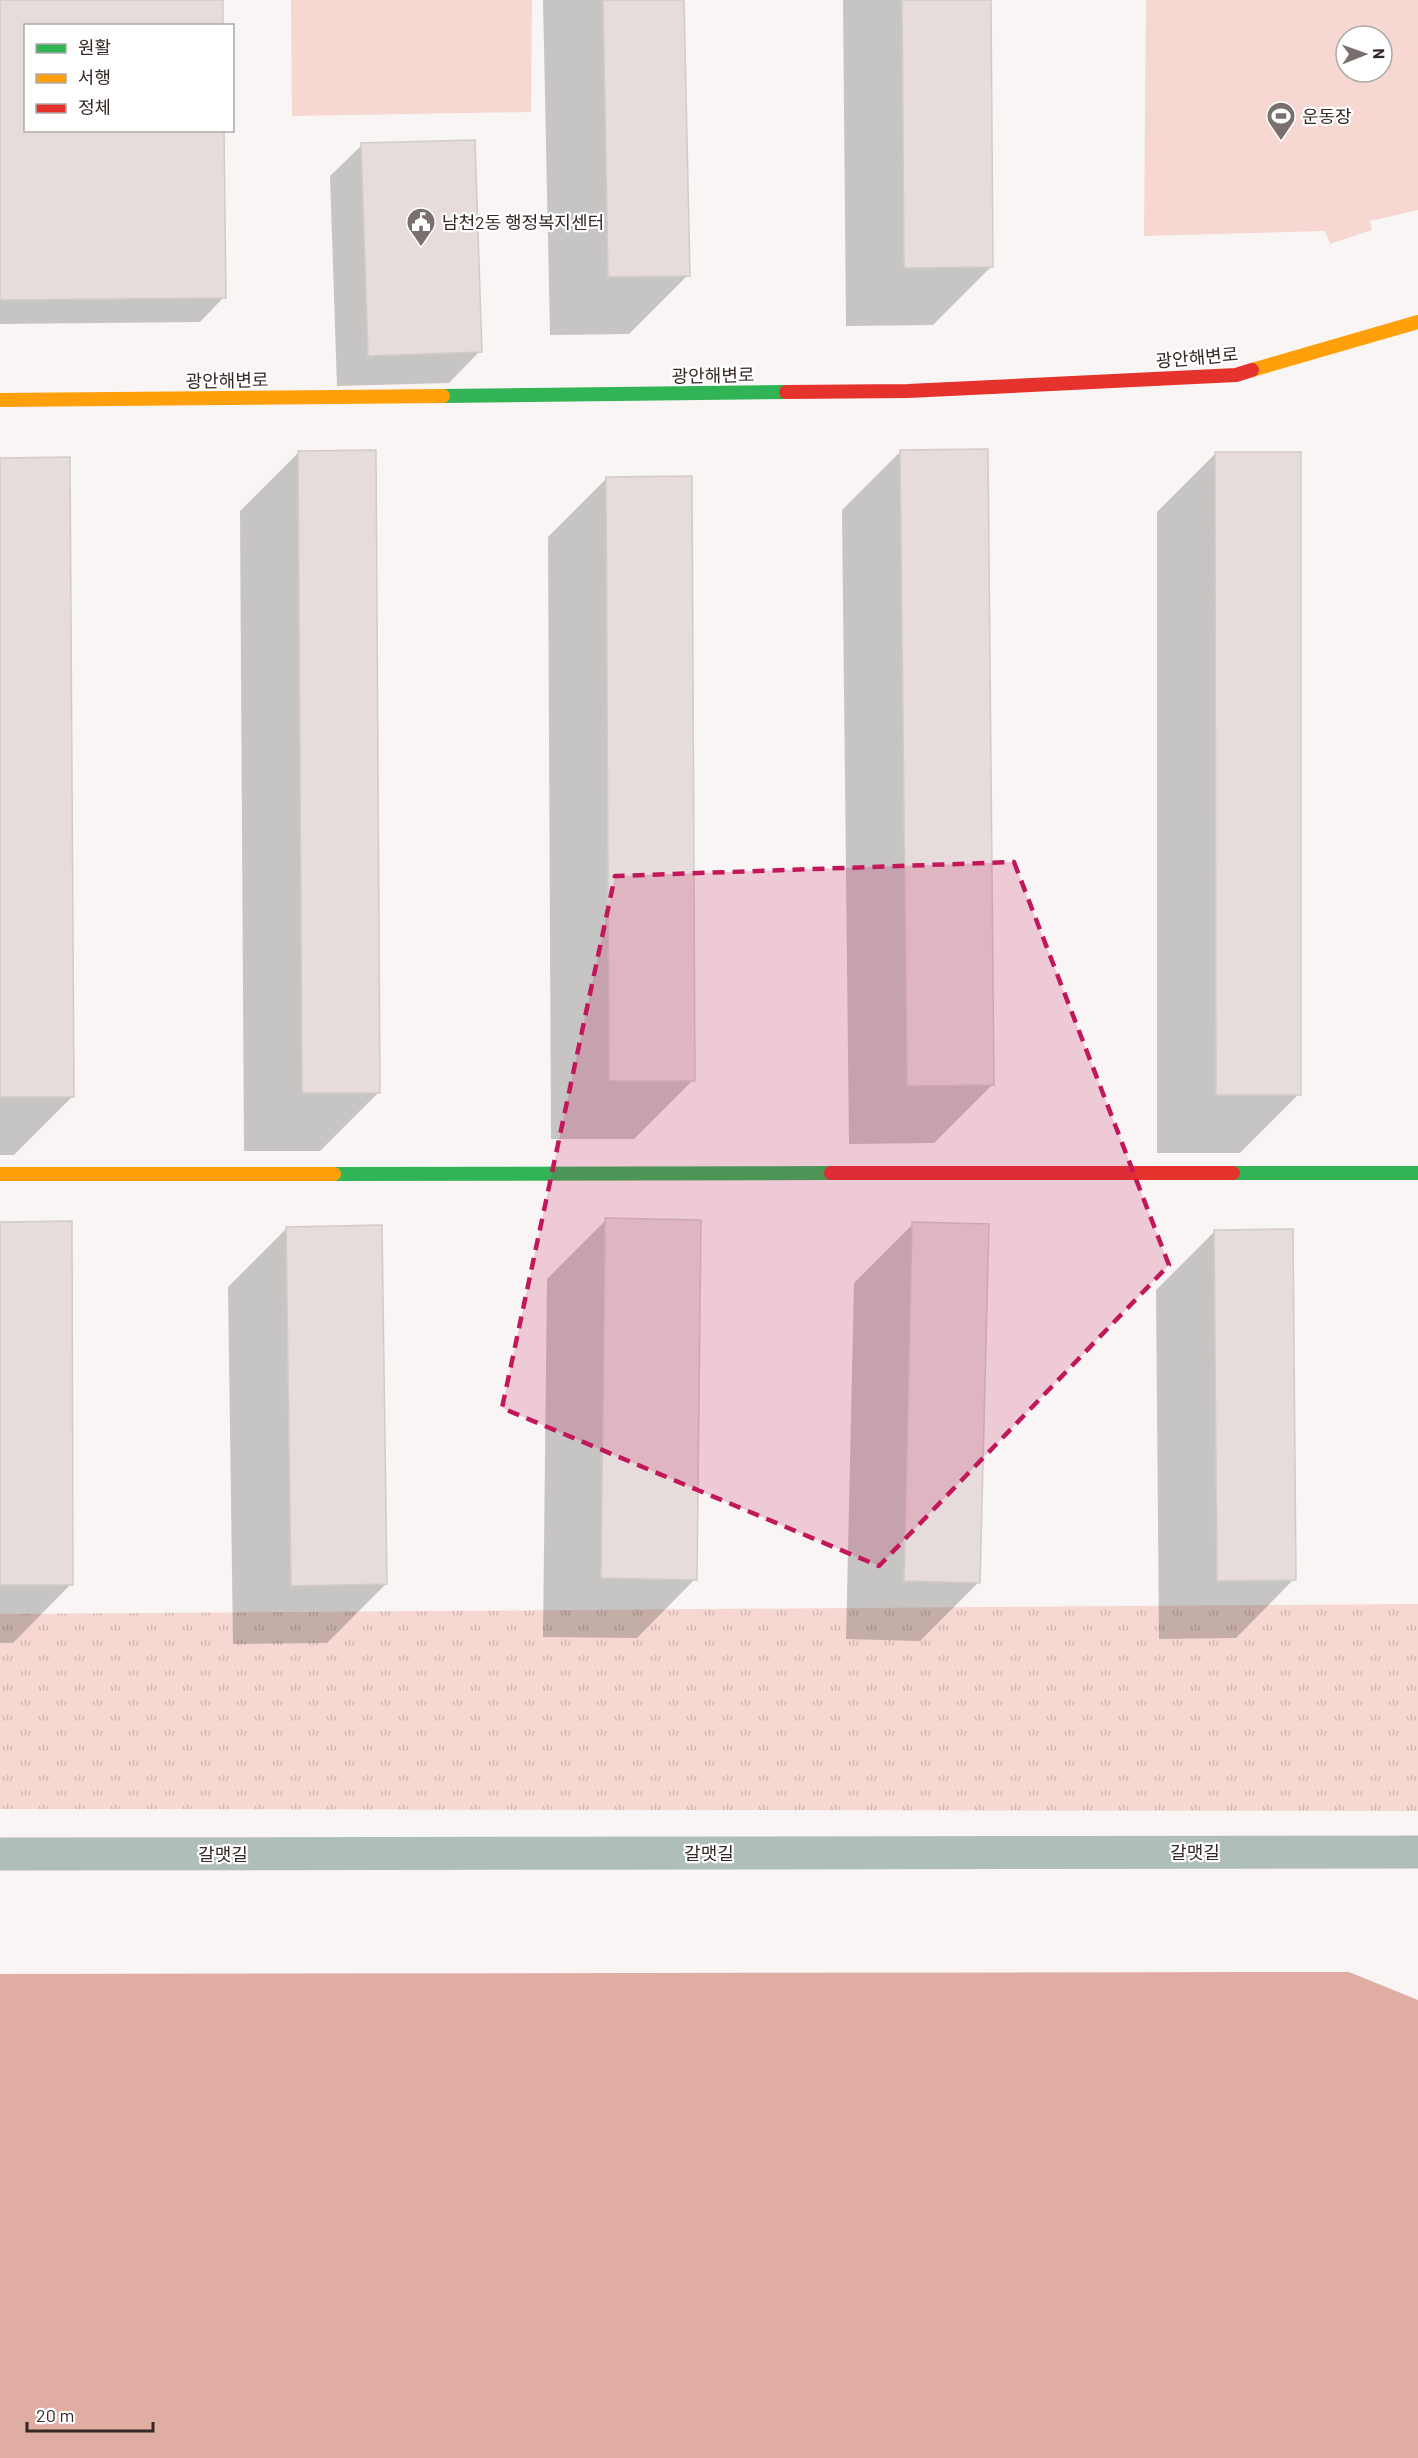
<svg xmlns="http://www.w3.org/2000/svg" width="1418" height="2458" font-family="Barlow,'Noto Sans KR',sans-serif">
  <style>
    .park { fill: url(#park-tufts) }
    .garden { fill: #f6d7d1; fill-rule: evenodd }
    .water { fill: #dfada2 }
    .shadow { fill: #0003 }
    .building { fill: #e5dcdb; stroke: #d2cbc9; stroke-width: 1.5 }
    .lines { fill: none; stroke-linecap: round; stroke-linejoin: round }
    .street { stroke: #b0beb9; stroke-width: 33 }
    .fast { stroke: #30b455; stroke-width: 14 }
    .slow { stroke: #ff9f0a; stroke-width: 14 }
    .jam { stroke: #e5322d; stroke-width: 14 }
    .marked { fill: #c2185b; fill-opacity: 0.2; stroke: #c2185b; stroke-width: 4.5; stroke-dasharray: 12 8; stroke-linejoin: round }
    .labels { text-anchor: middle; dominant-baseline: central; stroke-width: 4.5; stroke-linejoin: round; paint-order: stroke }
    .poi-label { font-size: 18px; fill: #342825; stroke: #fff; text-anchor: start }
    .street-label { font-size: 18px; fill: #342825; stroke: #fff }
  </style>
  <defs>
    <pattern id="park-tufts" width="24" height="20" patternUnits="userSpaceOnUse" patternTransform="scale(1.5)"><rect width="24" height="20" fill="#f6d7d1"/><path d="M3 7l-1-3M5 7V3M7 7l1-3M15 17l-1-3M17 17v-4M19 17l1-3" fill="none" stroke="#d4b9b3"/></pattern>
  </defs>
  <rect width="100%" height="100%" fill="#f9f5f5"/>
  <path class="park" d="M1418 1604V1811L0 1809V1614Z"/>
  <path class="garden" d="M291 0H532L531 112 292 116Z
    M1146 0H1418V210L1370 221 1372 230 1330 244 1325 231 1144 236ZM1346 36H1382V72H1346Z"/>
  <path class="water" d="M1349 1972 1418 2000V2458H0V1974Z"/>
  <path class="shadow" d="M0 0H221L26 26V130L224 297 200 322 0 324Z
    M543 0H683L688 275 629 334 550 335Z
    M843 0H989L991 267 933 325 846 326Z
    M362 145 480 351 449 383 337 386 330 176Z
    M901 451 993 1084 934 1143 849 1144 842 510Z
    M298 453 379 1092 320 1151H244L240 511Z
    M1216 453 1299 1094 1240 1153H1157V512Z
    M0 459 73 1096 14 1155H0Z
    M607 478 693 1080 634 1139H551L548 537Z
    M606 1220 695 1579 637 1638 543 1637 547 1279Z
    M0 1223 71 1584 13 1643H0Z
    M913 1224 979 1582 920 1641 846 1639 854 1283Z
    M287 1228 386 1584 327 1643 233 1644 228 1287Z
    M1214 1232 1294 1579 1236 1638 1159 1639 1156 1290Z"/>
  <path class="building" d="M0 0H223V26H26V130H224L226 298 0 300Z
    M603 0H684L690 276 608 277Z
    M902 0H991L993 267 904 268Z
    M475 140 482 352 368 356 361 143Z
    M988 449 994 1085 907 1086 900 450Z
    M376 450 380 1093H302L298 451Z
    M1215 452H1301V1095H1216Z
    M70 457 74 1097H0V458Z
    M692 476 695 1081H609L606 477Z
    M605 1218 701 1220 697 1580 601 1578Z
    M72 1221 73 1585H0V1222Z
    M912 1222 989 1224 980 1583 904 1581Z
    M382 1225 387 1584 291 1586 286 1227Z
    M1293 1229 1296 1580 1217 1581 1214 1230Z"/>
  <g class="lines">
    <path class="street" d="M0 1854 1418 1852"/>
    <path class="fast" d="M443 396 786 392
      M1233 1173H1418
      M334 1174 831 1173"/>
    <path class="slow" d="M1252 370 1418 322
      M0 400 443 396
      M0 1174H334"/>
    <path class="jam" d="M786 392 908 391 1236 375 1252 370
      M831 1173H1233"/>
  </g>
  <path class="marked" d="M1014 862 1169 1265 879 1566 502 1408 615 876Z"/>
  <defs>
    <g id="stadium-pin" transform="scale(1.5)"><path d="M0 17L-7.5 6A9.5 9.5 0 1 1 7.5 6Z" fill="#79706e" stroke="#fff"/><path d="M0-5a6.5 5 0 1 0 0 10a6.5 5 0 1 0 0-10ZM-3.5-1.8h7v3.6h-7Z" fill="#fff"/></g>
    <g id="civic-pin" transform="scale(1.5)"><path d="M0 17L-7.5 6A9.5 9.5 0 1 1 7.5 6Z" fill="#79706e" stroke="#fff"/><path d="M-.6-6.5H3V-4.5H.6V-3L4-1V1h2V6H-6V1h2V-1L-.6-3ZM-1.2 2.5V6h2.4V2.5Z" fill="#fff"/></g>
  </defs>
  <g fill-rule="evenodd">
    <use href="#stadium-pin" x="1281" y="116"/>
    <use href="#civic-pin" x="421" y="222"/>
  </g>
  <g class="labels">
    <g class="poi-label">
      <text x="1302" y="116">운동장</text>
      <text x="442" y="222">남천2동 행정복지센터</text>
    </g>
    <g class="street-label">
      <text transform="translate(1197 357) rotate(-5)">광안해변로</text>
      <text transform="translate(713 375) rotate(-1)">광안해변로</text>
      <text transform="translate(227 380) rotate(-1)">광안해변로</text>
      <text x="1195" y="1852">갈맷길</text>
      <text x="709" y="1853">갈맷길</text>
      <text x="223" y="1854">갈맷길</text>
    </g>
  </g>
  <rect x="24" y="24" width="210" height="108" fill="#ffffff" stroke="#aea9a8" stroke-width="1.5"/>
  <rect x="36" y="44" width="30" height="9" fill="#30b455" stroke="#aea9a8" stroke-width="1.5"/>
  <text x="78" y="54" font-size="18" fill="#342825">원활</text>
  <rect x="36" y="74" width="30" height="9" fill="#ff9f0a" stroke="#aea9a8" stroke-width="1.5"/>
  <text x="78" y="84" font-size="18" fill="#342825">서행</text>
  <rect x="36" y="104" width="30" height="9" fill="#e5322d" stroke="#aea9a8" stroke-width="1.5"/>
  <text x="78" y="114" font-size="18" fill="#342825">정체</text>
  <g transform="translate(1364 54) rotate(89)"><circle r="28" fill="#ffffff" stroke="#aea9a8" stroke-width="1.5"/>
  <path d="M0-4.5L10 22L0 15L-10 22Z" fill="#79706e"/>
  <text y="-9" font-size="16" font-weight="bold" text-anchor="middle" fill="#342825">N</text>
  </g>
  <path d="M27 2422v9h126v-9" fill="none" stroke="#342825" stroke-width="3"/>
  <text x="36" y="2422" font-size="18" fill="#342825" stroke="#ffffff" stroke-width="4.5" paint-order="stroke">20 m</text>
</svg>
